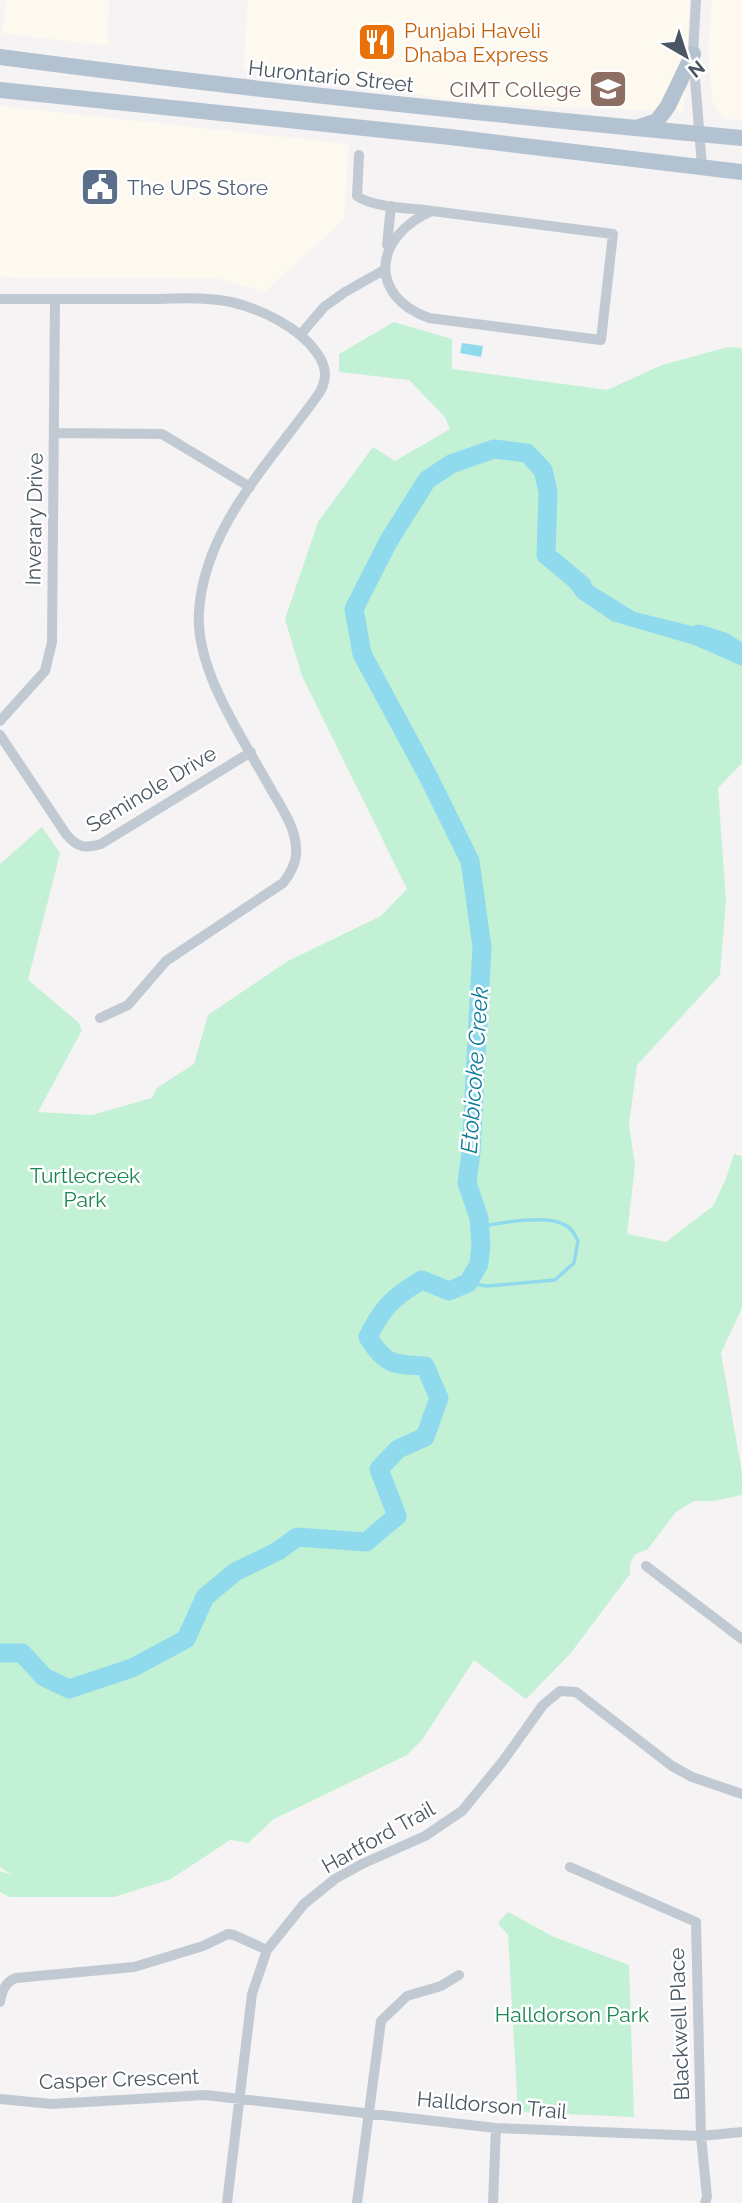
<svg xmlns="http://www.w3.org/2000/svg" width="742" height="2203" font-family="Raleway,sans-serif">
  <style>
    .commercial { fill: #fdf9ef }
    .green { fill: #c3f1d5 }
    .water { fill: #90daee }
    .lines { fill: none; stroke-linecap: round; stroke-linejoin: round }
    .stream { stroke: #90daee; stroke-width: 3.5 }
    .river { stroke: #90daee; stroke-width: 19 }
    .street { stroke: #c1cad2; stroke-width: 10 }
    .primary { stroke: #b3c2d1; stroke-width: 16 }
    .labels { text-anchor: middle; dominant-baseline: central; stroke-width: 5; stroke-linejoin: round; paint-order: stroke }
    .food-label { font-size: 21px; fill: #c56008; stroke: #fff; text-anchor: start }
    .street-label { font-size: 21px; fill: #4a5661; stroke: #fff }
    .education-label { font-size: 21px; fill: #785e54; stroke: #fff; text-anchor: end }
    .service-label { font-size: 21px; fill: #4e5e75; stroke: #fff; text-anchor: start }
    .park-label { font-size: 21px; fill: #17864f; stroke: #fff }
    .water-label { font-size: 23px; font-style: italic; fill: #0c7c9b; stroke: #fff }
  </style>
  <rect width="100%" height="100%" fill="#f5f3f3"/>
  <path class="commercial" d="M6 0H109L108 46 2 33Z
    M248 0H690L684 112 481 104 243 69Z
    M712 0H742V120L726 119 718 113 712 102 708 44Z
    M0 106 349 144 344 220 264 292 222 279 0 277Z"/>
  <path class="green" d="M394 322 452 339V369L607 390 662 365 728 347 742 348V763L718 788 726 901 720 975 637 1065 629 1124 635 1166 627 1234 666 1242 713 1206 725 1181 734 1154 742 1156V1308L721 1353 742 1473V1495L713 1501H694L676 1512 647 1550C633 1552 629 1561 630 1574L570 1654 526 1699 474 1660 422 1740 407 1755 274 1819 248 1843 230 1840 171 1879 114 1897H9L0 1892V1871L12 1875 0 1867V864L42 827 60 853 28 980 78 1022 82 1030 38 1112 92 1115 152 1098 157 1088 194 1064 208 1015 288 961 381 916 407 889 302 676 285 619 318 522 373 447 395 461 450 429 445 417 409 380 339 372V354Z
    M508 1912 554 1937 629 1965 634 2117 518 2112 508 1935 498 1923Z"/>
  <path class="water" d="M462 343 483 346 481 357 460 353Z
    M563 567 635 612 708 630 726 643 742 651V666L694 645 612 621 578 598 557 571Z"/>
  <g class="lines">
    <path class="stream" d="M468 1283 487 1286 555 1280 574 1263 578 1241C574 1233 571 1227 563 1224 545 1215 499 1223 479 1227"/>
    <path class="river" d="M699 634 724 642 742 654
      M0 1653H22L44 1677 69 1689 132 1668 186 1639 205 1597 235 1572 278 1551 297 1537 366 1542 397 1516 379 1469 398 1449 425 1437 439 1398 425 1366C394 1365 385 1365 368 1337 382 1308 394 1296 422 1280L449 1291 468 1283 479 1264 481 1245 479 1218 467 1183 471 1152 482 947 470 861 428 776 362 654 354 609 388 542 427 480 451 464 494 449 527 453 543 470 548 491 546 555 582 585"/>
    <path class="street" d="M696 0 693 54 702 166
      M359 155 357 196C374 208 412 208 432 211
      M432 211 613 234 601 340 429 318C366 295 375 235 432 211Z
      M387 245 391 206
      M0 299C48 299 97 299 145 299 173 299 203 296 231 302 261 309 299 327 317 353 326 366 328 377 320 392 274 458 204 526 199 612 195 671 244 740 272 791 283 810 298 831 296 855 295 866 290 874 283 883L166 961 128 1005 100 1018
      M301 334 324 307 345 292 384 270
      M55 433 162 434 250 487
      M0 721 45 671 52 642 55 299
      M0 735 66 834C77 847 84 849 101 844L251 752
      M646 1566 742 1639
      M570 1867 696 1922 701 2136 707 2197 705 2203
      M0 2002C2 1991 5 1982 16 1978L134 1967 203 1946 228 1934 234 1935 267 1950
      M0 2099 52 2104 205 2095 496 2128 701 2136 742 2132
      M227 2203 252 1994 267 1950 304 1904 335 1879 362 1864 425 1836 462 1811 503 1761 543 1705 560 1691 576 1692 672 1766 692 1777 742 1794
      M357 2203 381 2021 407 1996 441 1986 459 1975
      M493 2203 496 2128"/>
    <path class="primary" d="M0 57C247 90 494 115 742 138
      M0 90 450 137 742 172
      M639 127 657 121 668 106 693 54"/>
  </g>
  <defs>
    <g id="restaurant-square" transform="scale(2.0125)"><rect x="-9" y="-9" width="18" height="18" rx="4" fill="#e8710a" stroke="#fff"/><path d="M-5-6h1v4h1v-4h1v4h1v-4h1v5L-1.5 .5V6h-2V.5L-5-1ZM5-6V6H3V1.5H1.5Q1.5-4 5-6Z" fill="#fff"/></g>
    <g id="university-square" transform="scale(2.0125)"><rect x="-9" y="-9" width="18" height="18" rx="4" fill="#8d6e63" stroke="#fff"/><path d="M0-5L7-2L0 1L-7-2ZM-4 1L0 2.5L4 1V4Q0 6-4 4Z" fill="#fff"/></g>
    <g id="civic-square" transform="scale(2.0125)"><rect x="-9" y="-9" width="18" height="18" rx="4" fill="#5c6f8a" stroke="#fff"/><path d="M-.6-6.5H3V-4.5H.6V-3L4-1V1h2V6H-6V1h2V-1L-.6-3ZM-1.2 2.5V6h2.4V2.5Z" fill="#fff"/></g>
  </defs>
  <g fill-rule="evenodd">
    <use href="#restaurant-square" x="377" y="42"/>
    <use href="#university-square" x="608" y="89"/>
    <use href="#civic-square" x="100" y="187"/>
  </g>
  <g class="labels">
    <g class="food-label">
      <text x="404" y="30">Punjabi Haveli<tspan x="404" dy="24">Dhaba Express</tspan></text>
    </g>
    <g class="street-label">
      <text transform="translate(331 76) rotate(6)">Hurontario Street</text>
      <text transform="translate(34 519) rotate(-89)">Inverary Drive</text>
      <text transform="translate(151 789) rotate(-31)">Seminole Drive</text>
      <text transform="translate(378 1837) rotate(-29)">Hartford Trail</text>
      <text transform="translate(679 2024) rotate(-92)">Blackwell Place</text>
      <text transform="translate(119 2079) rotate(-2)">Casper Crescent</text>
      <text transform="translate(492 2105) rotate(5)">Halldorson Trail</text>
    </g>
    <g class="education-label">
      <text x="581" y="89">CIMT College</text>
    </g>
    <g class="service-label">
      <text x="127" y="187">The UPS Store</text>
    </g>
    <g class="park-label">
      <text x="85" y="1175">Turtlecreek<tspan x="85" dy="24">Park</tspan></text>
      <text x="572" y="2014">Halldorson Park</text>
    </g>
    <g class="water-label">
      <text transform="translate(474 1070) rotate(-86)">Etobicoke Creek</text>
    </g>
  </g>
  <g transform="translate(686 56) rotate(141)" stroke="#ffffff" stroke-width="5" paint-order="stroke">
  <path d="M0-5L12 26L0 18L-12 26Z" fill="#4a5661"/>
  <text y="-10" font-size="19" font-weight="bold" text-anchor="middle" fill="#4a5661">N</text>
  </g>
</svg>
